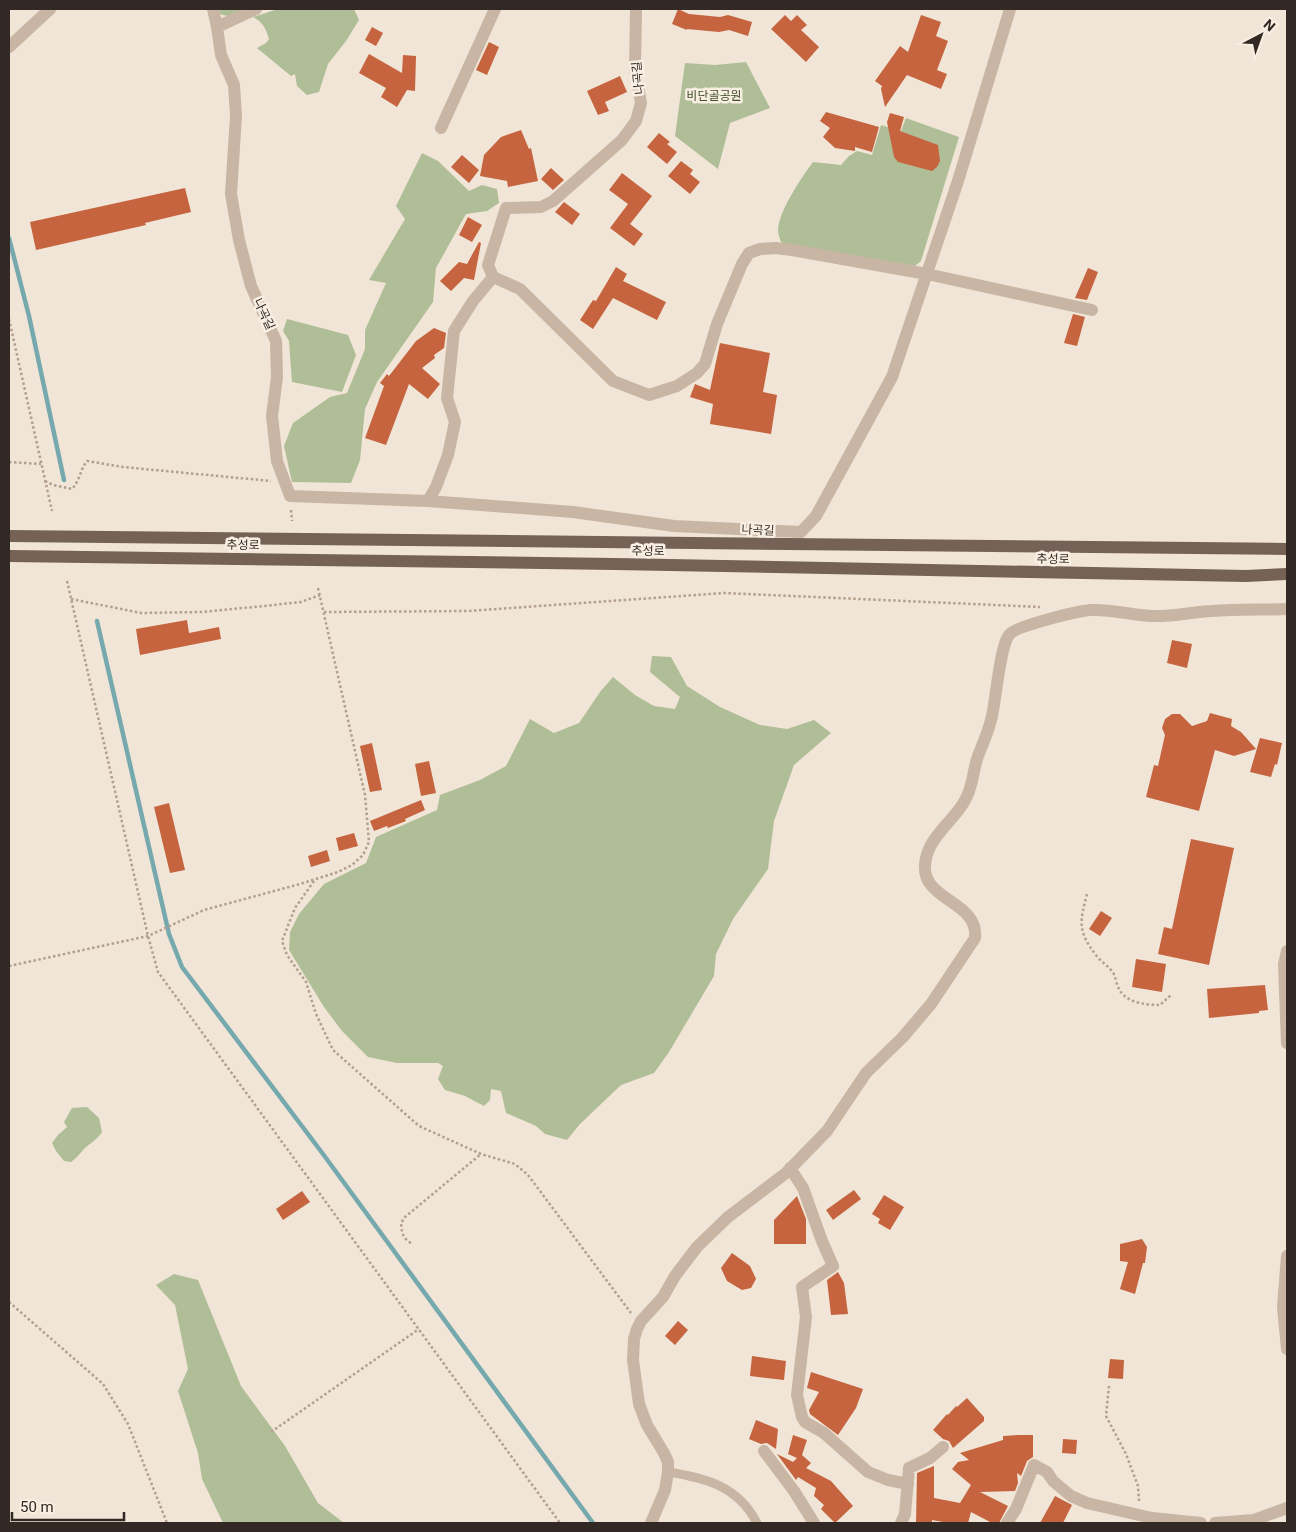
<svg xmlns="http://www.w3.org/2000/svg" width="1296" height="1532" font-family="Roboto,'Noto Sans KR',sans-serif">
  <style>
    .green { fill: #b0be97 }
    .lines { fill: none; stroke-linecap: round; stroke-linejoin: round }
    .stream { stroke: #75a9ad; stroke-width: 4.5 }
    .building { fill: #c5643f }
    .path { stroke: #b39f8d; stroke-width: 2.5; stroke-dasharray: 2.5 2.5; stroke-linecap: butt }
    .service { stroke: #c8b5a3; stroke-width: 9 }
    .minor { stroke: #c8b5a3; stroke-width: 12 }
    .tertiary { stroke: #c8b5a3; stroke-width: 12 }
    .primary { stroke: #756156; stroke-width: 12 }
    .labels { text-anchor: middle; dominant-baseline: central; stroke-width: 5; stroke-linejoin: round; paint-order: stroke }
    .street-label { font-size: 12px; fill: #322925; stroke: #f8efe2 }
    .park-label { font-size: 12px; fill: #415029; stroke: #f8efe2 }
  </style>
  <rect width="100%" height="100%" fill="#f0e5d6"/>
  <path class="green" d="M219 9H243L227 16 220 14Z
    M278 9H354L359 20 346 41 328 64 319 92 307 95 297 86 295 74 291 76 257 48 266 43 269 39C266 29 263 22 253 17Z
    M746 62 770 108 730 123 718 169 675 136 685 63 715 65Z
    M906 118 959 137 921 261 915 266 787 245 781 242C780 239 778 234 778 230 779 211 801 178 813 162L841 165 849 156 857 151 872 155 881 125 901 131Z
    M422 153 438 161 469 191 482 185 497 189 499 203 487 211 466 214 436 268 433 302 377 382 365 409 360 460 351 483 292 482 284 446 293 423 330 397 347 393 365 349V330L386 283 369 280 405 219 396 206Z
    M287 319 348 335 356 355 342 392 292 382 289 341 283 331Z
    M652 656 671 657 687 686 720 707 760 725 787 729 814 720 831 733 794 765 774 821 768 869 733 919 716 954 714 976 669 1052 654 1073 621 1085 580 1124 567 1140 545 1134 536 1126 506 1113 501 1091 491 1089 490 1100 484 1106 465 1096 445 1090 438 1079 443 1066 438 1063H397L368 1057 342 1031 324 1007 289 950 290 932 299 914 324 884 366 863 376 837 437 810 440 795 480 780 506 766 530 719 554 733 579 723 600 692 613 677 635 695 654 706 675 709 680 697 650 672Z
    M87 1107 99 1118 102 1132C97 1140 90 1143 83 1150 79 1155 76 1158 71 1162L64 1161 56 1151 52 1143 58 1135 67 1127 64 1122 72 1108Z
    M174 1274 198 1280 241 1386 285 1446 318 1503 344 1523H223L202 1479 198 1453 178 1391 188 1369 175 1305 156 1285Z"/>
  <g class="lines">
    <path class="stream" d="M9 238 29 316 64 480
      M97 621 169 934 182 967 323 1154 593 1523"/>
  </g>
  <path class="building" d="M678 9 689 14 720 17 728 15 752 22 748 36 729 30 719 32 687 29V30L672 24Z
    M785 15 791 21 797 15 807 25 801 30 819 47 806 62 771 29Z
    M921 15 941 22 936 36 948 41 937 70 947 74 941 89 907 75 885 107 881 89 882 86 875 81 900 46 908 52Z
    M372 27 383 33 376 46 365 40Z
    M489 42 499 47 487 75 476 70Z
    M369 54 402 73 403 55 416 56 415 91 407 90 397 107 381 97 386 88 359 73Z
    M620 76 627 92 605 102 609 111 598 115 587 91Z
    M826 112 879 127 872 152 855 147V151L835 148 823 137 830 128 820 121Z
    M890 113 904 117 900 131 938 145 940 161 937 167 932 171 898 162 894 157 887 122Z
    M521 130 529 149 531 148 538 181 508 187 507 181 480 176 484 155 501 137Z
    M659 133 670 142 667 144 677 152 667 164 647 147Z
    M462 155 479 170 469 183 451 167Z
    M681 161 693 170 690 174 700 182 690 194 668 176Z
    M551 168 564 180 553 190 541 179Z
    M622 173 652 196 630 224 643 234 634 246 610 228 628 204 609 190Z
    M185 188 191 212 145 223 146 225 36 250 30 222Z
    M564 202 580 214 572 225 555 212Z
    M468 217 482 225 472 242 459 235Z
    M479 242 481 243 474 280 464 278 451 291 440 281 459 262 467 264Z
    M616 267 627 274 623 281 666 302 657 320 613 298 593 329 580 320 593 300 596 301Z
    M1088 268 1098 272 1087 300 1075 298Z
    M1073 314 1085 317 1077 346 1064 343Z
    M434 328 446 333 444 348 434 355 435 358 422 368 440 384 428 399 409 384 386 445 365 438 384 386 380 383 387 374 389 376 416 341Z
    M720 343 770 353 763 392 777 395 771 434 710 424 713 404 690 397 695 384 710 390Z
    M187 620 189 633 219 627 221 639 140 655 136 629Z
    M1172 640 1192 644 1187 668 1167 663Z
    M1210 713 1232 719 1231 726 1241 732 1256 749 1234 756 1215 750 1199 811 1146 797 1154 765 1158 766 1165 735 1162 728 1165 719 1172 714H1180L1192 726 1207 721Z
    M1260 738 1282 743 1277 765 1275 764 1271 777 1250 772Z
    M372 743 382 790 370 792 360 746Z
    M429 761 436 793 421 796 415 764Z
    M421 800 425 810 405 819 406 821 388 828 387 826 374 831 370 821Z
    M169 803 185 870 170 873 154 807Z
    M354 833 358 846 339 851 336 838Z
    M1191 839 1234 848 1209 965 1158 954 1164 927 1172 929Z
    M327 850 330 861 311 867 308 856Z
    M1101 911 1112 918 1100 936 1089 929Z
    M1136 959 1166 964 1162 992 1132 987Z
    M1265 985 1268 1010 1259 1011V1013L1209 1018 1207 989Z
    M854 1190 861 1199 833 1220 826 1210Z
    M302 1191 310 1202 283 1220 276 1209Z
    M884 1195 904 1207 890 1230 878 1223 880 1219 872 1214Z
    M797 1196 806 1219V1244H774V1220Z
    M1142 1239 1147 1247 1145 1263H1143L1135 1294 1120 1289 1128 1262 1120 1261V1244Z
    M732 1253 750 1266 756 1279 751 1288 742 1290 727 1281 721 1268Z
    M838 1272 844 1283 848 1314 831 1315 827 1280Z
    M678 1321 688 1330 675 1345 665 1336Z
    M752 1356 786 1361 784 1380 750 1376Z
    M1110 1359 1124 1360 1123 1379 1108 1378Z
    M811 1372 863 1389 856 1408 838 1435 810 1414 809 1410 819 1392 807 1388Z
    M967 1398 984 1417V1421L953 1448 949 1441 943 1439 933 1430 947 1414 948 1415 956 1406 957 1407Z
    M756 1420 778 1429 776 1449 767 1443 761 1444 749 1439Z
    M793 1435 807 1440 802 1455 811 1463 806 1468 831 1481 853 1506 835 1523 821 1509 824 1505 814 1496 816 1488 798 1477 796 1480 777 1454 793 1462 797 1458 788 1454Z
    M1018 1435H1033V1457L1027 1461 1021 1476 1017 1473 1018 1483 1015 1491 980 1492 1008 1506 999 1523H992L971 1512 968 1523H948L932 1520V1523H916L917 1473 934 1466V1498L960 1503 971 1485 952 1469 958 1462 969 1460 960 1453 1003 1440V1436Z
    M1063 1439 1077 1440 1076 1454 1062 1453Z
    M1055 1496 1072 1505 1063 1523H1040Z"/>
  <g class="lines">
    <path class="path" d="M9 319 52 511
      M9 462 41 464
      M45 481 53 485 72 489C80 480 80 470 87 461L123 467 271 481
      M291 510 292 521
      M67 581 148 936 158 972 560 1523
      M71 599 141 613 201 612 264 606 301 602 320 595
      M324 612 468 611 724 593 1040 607
      M314 881 295 908 282 941 287 955 306 982 316 1014 333 1050 419 1126 481 1154 515 1164 528 1175 631 1313
      M1087 894C1080 921 1077 931 1096 955 1100 961 1107 965 1112 971 1116 976 1116 984 1119 989 1126 1003 1146 1005 1160 1005L1171 995
      M9 966 148 936 204 910 300 884 338 872 352 865 363 855 369 842 365 795 318 588
      M411 1243C402 1238 402 1232 401 1223L405 1217 481 1154
      M9 1302 103 1384 128 1424 167 1523
      M1109 1386 1106 1416 1126 1454 1138 1486 1139 1501
      M271 1432 419 1329"/>
    <path class="service" d="M668 1472C706 1478 738 1486 757 1523"/>
    <path class="minor" d="M213 9 217 27 221 55 234 85 236 116 231 194 239 240 251 286 276 341 277 377 272 416 277 461 290 496 428 501 573 512 674 526 801 532 816 516 892 377 958 181 1010 9
      M217 27 256 9
      M441 128 495 9
      M493 277 520 289 613 381 649 395 677 386 697 373 705 364 717 324 742 264 749 253 760 249 776 248 792 250 927 274 1092 310
      M428 501 436 487 448 455 455 422 447 398 454 331 473 301 493 277 488 265 506 208 541 207 553 201 622 140 636 121 641 103 635 70 636 9
      M1287 951 1284 964 1287 1043
      M790 1168 803 1188 822 1241 833 1266 802 1287 806 1317 797 1395 802 1417 805 1422 824 1433 868 1472 888 1480 908 1484
      M1287 1256 1283 1307 1287 1349
      M764 1451 794 1491 814 1523
      M651 1523 665 1490 668 1472V1462L664 1453 647 1425 639 1404 633 1360 634 1339 637 1329 641 1321 663 1297 675 1276 697 1247 728 1217 786 1173 827 1131 866 1073 903 1037 931 1004 975 938C979 901 922 901 925 865 927 833 962 818 970 788 973 779 974 769 977 759 982 745 989 731 992 716 996 699 1000 646 1009 635 1015 626 1078 611 1091 610 1111 609 1131 615 1151 616 1171 617 1192 612 1212 611 1237 609 1262 610 1287 609
      M901 1523 905 1514 909 1468 930 1458 943 1447
      M1007 1523 1016 1509 1034 1465 1047 1472 1053 1481 1071 1496 1087 1503 1152 1518 1201 1523
      M1215 1523 1254 1520 1287 1508"/>
    <path class="tertiary" d="M9 47 50 9"/>
    <path class="primary" d="M9 536 1287 549
      M9 556 615 564 1246 576 1287 574"/>
  </g>
  <g class="labels">
    <g class="street-label">
      <text transform="translate(638 78) rotate(-96)">나곡길</text>
      <text transform="translate(264 314) rotate(65)">나곡길</text>
      <text transform="translate(758 530) rotate(3)">나곡길</text>
      <text transform="translate(243 545) rotate(1)">추성로</text>
      <text transform="translate(648 551) rotate(1)">추성로</text>
      <text transform="translate(1053 559) rotate(1)">추성로</text>
    </g>
    <g class="park-label">
      <text x="714" y="96">비단골공원</text>
    </g>
  </g>
  <rect width="1296" height="1532" fill="none" stroke="#322925" stroke-width="20"/>
  <g transform="translate(1261 35) rotate(41)" stroke="#f8efe2" stroke-width="4" paint-order="stroke">
  <path d="M0-4L9 19L0 12L-9 19Z" fill="#322925"/>
  <text y="-8" font-size="14" font-weight="bold" text-anchor="middle" fill="#322925">N</text>
  </g>
  <path d="M12 1512v8h112v-8" fill="none" stroke="#322925" stroke-width="2.5"/>
  <text x="20" y="1512" font-size="15" fill="#322925" stroke="#f8efe2" stroke-width="4" paint-order="stroke">50 m</text>
</svg>
